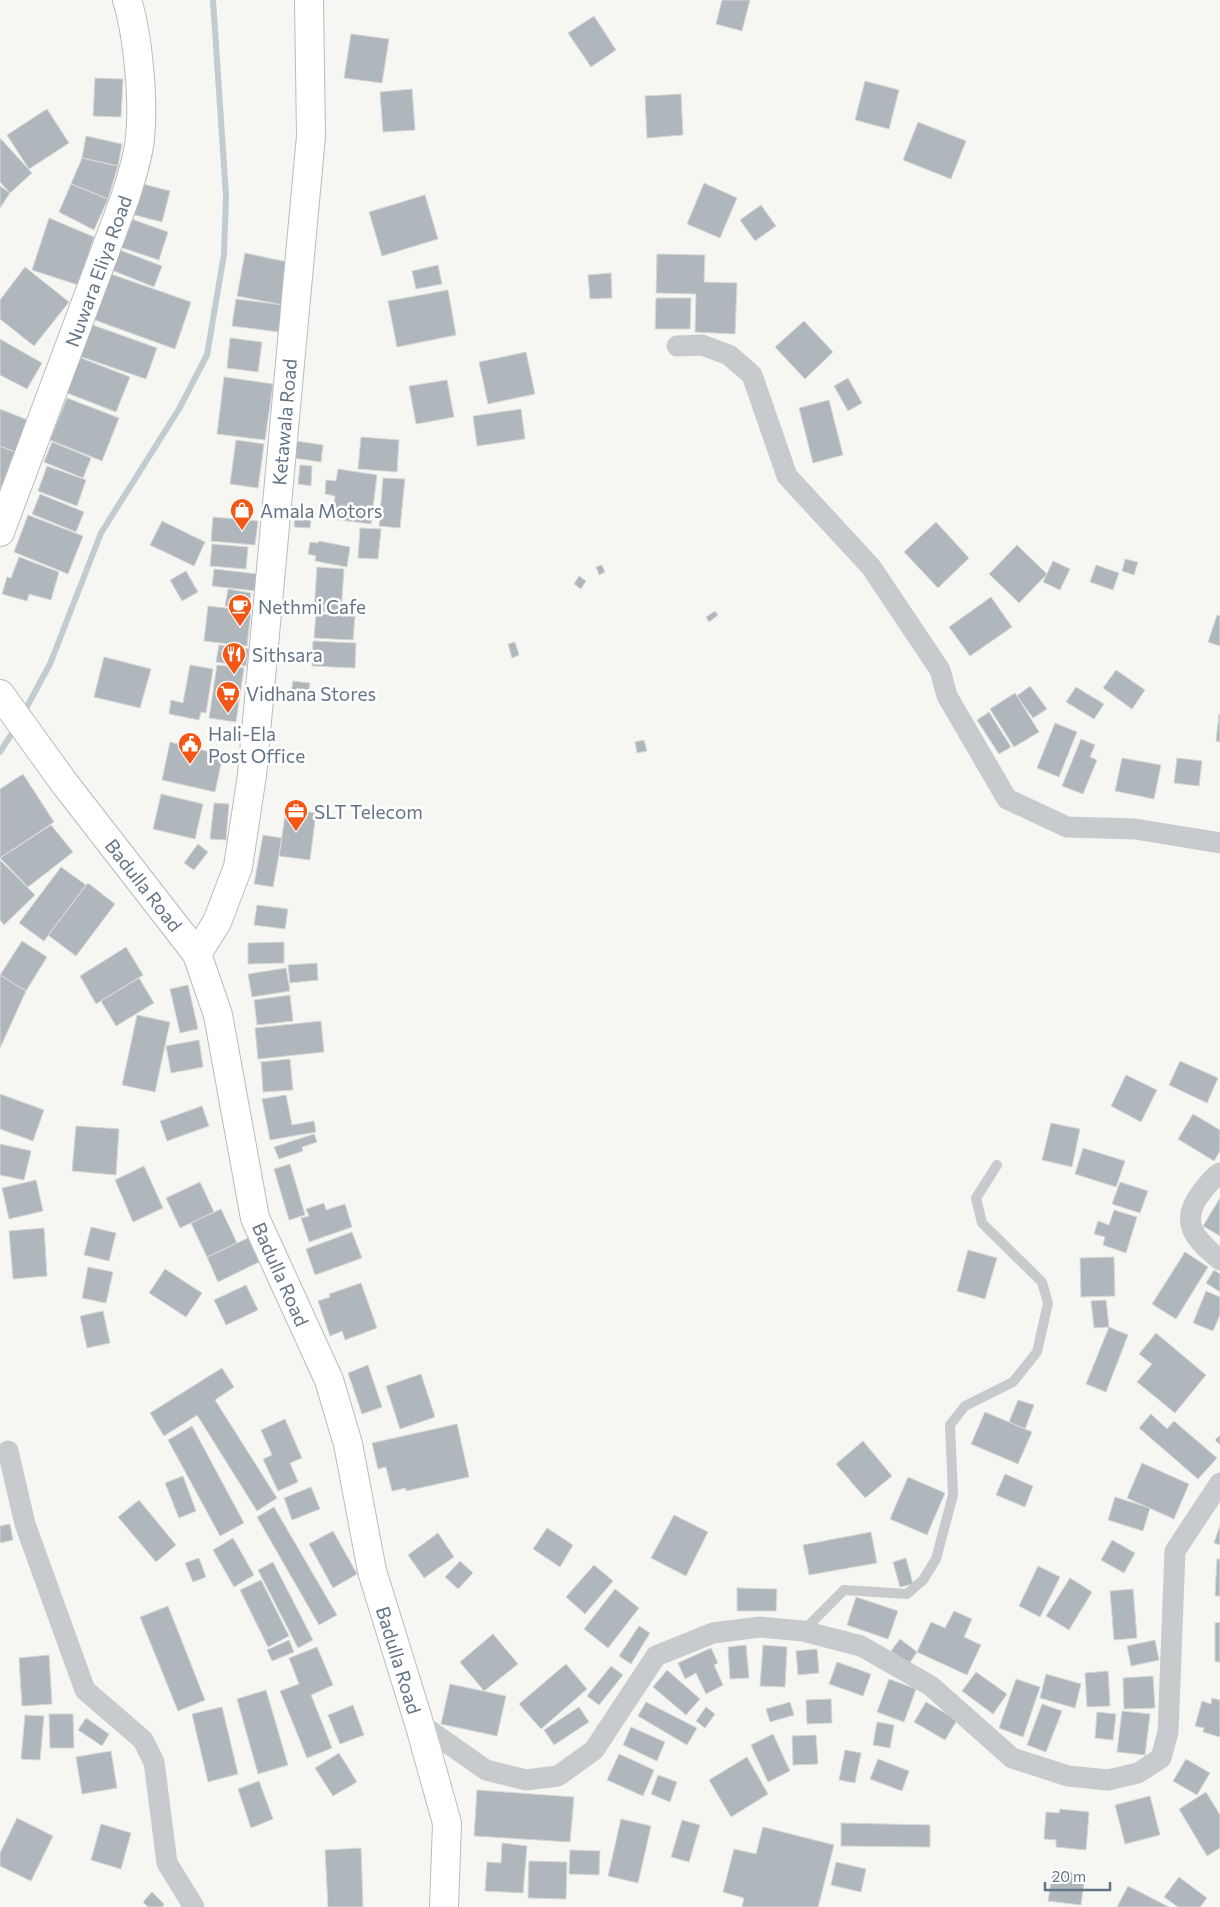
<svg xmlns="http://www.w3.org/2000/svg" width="1220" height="1907" font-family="Commissioner,sans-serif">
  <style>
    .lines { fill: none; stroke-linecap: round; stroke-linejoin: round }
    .stream { stroke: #c1cbd0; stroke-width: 6 }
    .building { fill: #afb7bd; stroke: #d7d8d5 }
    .primary-casing { stroke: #b8bcc0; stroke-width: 30 }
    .highway-casing { stroke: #b9bcbf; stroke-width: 30 }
    .lane { stroke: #c8cbce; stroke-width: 10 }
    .street { stroke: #c8cbce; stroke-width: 21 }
    .primary { stroke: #fff; stroke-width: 28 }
    .highway { stroke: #fff; stroke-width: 28 }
    .labels { text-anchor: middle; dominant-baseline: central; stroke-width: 5; stroke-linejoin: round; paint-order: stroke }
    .street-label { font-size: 19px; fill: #627486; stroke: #fff }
    .poi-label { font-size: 19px; fill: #627486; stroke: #fff; text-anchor: start }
  </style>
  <rect width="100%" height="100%" fill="#f6f6f2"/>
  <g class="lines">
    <path class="stream" d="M23 714 50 664 101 533 179 409 207 355 224 254 226 196 213 0
      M0 752 16 727"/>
  </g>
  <path class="building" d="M722 0H750L742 31 716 24Z
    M594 16 616 50 591 67 568 33Z
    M351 34 389 39 382 83 344 78Z
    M95 78 123 79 121 117 93 116Z
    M865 81 899 90 889 129 855 120Z
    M412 89 415 130 383 132 380 92Z
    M681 94 683 135 647 138 645 96Z
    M47 109 69 143 29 169 7 135Z
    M918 122 966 141 951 179 903 160Z
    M86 136 122 144 118 166 82 158Z
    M0 138 32 173 10 193 0 182Z
    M82 158 118 166 108 199 71 184Z
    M135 182 170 191 162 222 127 213Z
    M704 183 737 198 720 238 687 224Z
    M71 184 108 199 94 230 59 212Z
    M0 186 10 193 0 208Z
    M425 195 438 239 382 256 369 212Z
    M761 205 776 226 755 241 740 220Z
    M123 216 168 232 159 260 114 245Z
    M49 218 94 237 78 285 32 270Z
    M112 247 162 266 154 287 104 267Z
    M245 253 292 263 283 305 237 296Z
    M657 254 705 255 704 282 737 283 735 334 695 332 696 294 656 293Z
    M438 265 442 284 416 289 412 271Z
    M25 267 69 302 34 346 0 319V300Z
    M105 272 191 302 175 349 89 318Z
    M611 273 612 298 590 299 588 275Z
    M448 290 456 335 397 347 388 301Z
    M656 298H691L690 329H655Z
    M236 299 283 305 279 332 232 326Z
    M804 321 833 352 805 379 775 347Z
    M90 324 157 348 146 379 79 356Z
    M230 338 262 342 258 372 227 368Z
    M0 339 42 363 27 389 0 375Z
    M526 352 535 394 488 404 479 362Z
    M76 356 130 377 116 412 62 391Z
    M224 377 273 384 265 440 217 434Z
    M848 378 862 403 848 411 834 386Z
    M447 380 454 417 416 424 409 386Z
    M67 398 119 418 102 461 50 440Z
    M829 400 843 455 813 463 799 408Z
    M0 409 30 421 17 453 0 446Z
    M521 409 525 439 477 446 473 416Z
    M361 437 399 440 397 472 358 469Z
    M236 440 264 444 258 488 230 484Z
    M296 441 323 445 321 462 294 458Z
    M52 442 91 458 83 478 44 462Z
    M0 446 17 453 0 492Z
    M300 465 312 466 311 486 298 484Z
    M47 466 86 480 77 506 38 491Z
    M338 469 377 475 371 524 332 519 335 496 325 494 326 480 336 481Z
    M383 478 405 479 400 528 379 526Z
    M40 494 84 512 76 532 32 514Z
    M296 507 312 509 310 528 294 527Z
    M28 515 83 536 68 574 14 552Z
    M213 517 258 521 255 545 211 541Z
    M162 521 205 542 194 566 150 545Z
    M936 522 969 558 938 588 904 552Z
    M360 528 381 529 378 559 358 558Z
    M319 541 350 547 347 567 315 561 316 556 308 554 310 542 318 543Z
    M212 544 248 547 246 569 210 566Z
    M1017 545 1047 574 1019 603 989 574Z
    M19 557 59 572 51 600 29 594 27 601 2 594 7 577 11 578Z
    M1125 559 1138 562 1134 575 1122 571Z
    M1053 561 1070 569 1060 590 1043 582Z
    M602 565 605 572 599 575 596 567Z
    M1096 565 1119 573 1113 590 1090 582Z
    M317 567 344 569 341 612 314 611Z
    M214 569 258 574 256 591 212 586Z
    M186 571 198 592 182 601 170 580Z
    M579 576 586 581 581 589 574 584Z
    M228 589 251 593 249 609 225 606Z
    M991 597 1012 627 970 656 949 627Z
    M208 606 251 611 247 646 204 641Z
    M715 611 718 615 709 622 706 617Z
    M316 614 355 616 353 640 314 638Z
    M1217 615 1220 616V646L1208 642Z
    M313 641 356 643 355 668 312 666Z
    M515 642 519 655 512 658 508 644Z
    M219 645 249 649 246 666 216 662Z
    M104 657 151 669 140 708 94 697Z
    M190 665 213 669 206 713 201 712 199 720 169 714 171 700 183 703Z
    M217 665 244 668 236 722 209 718Z
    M1116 670 1145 690 1132 709 1103 688Z
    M293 681 310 683 308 695 291 693Z
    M1030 686 1047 709 1033 718 1017 696Z
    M1076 687 1104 704 1094 719 1066 702Z
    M1015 693 1039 732 1014 747 990 709Z
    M989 712 1011 747 999 754 977 720Z
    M1219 714H1220V742L1216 741Z
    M1055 723 1077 732 1059 777 1037 768Z
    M1081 739 1095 745 1090 757 1097 760 1083 794 1062 786Z
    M644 740 647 751 637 753 635 742Z
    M170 742 223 755 215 792 162 780Z
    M1122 758 1161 765 1154 799 1115 791Z
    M1177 758 1202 761 1199 786 1174 783Z
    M23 774 54 822 0 858V789Z
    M161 794 203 804 195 839 153 829Z
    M214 803 229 804 226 840 210 839Z
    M286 809 316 813 310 860 279 856Z
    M51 825 73 852 28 887 0 858Z
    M263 835 282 838 273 887 254 884Z
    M198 844 208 852 194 870 184 863Z
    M0 860 35 895 4 925 0 920Z
    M61 867 86 885 44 941 19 923Z
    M88 883 115 904 76 956 48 935Z
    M257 905 288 909 285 929 254 925Z
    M22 941 47 957 26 991 0 975Z
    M284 942V963L248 964V943Z
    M126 947 143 975 96 1004 80 976Z
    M317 963 318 980 290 983 288 965Z
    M286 968 290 991 252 997 248 974Z
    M0 975 26 991 0 1048Z
    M139 978 154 1003 116 1026 101 1001Z
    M188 985 198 1029 180 1033 170 989Z
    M290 995 293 1021 257 1025 254 1000Z
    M137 1015 170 1022 155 1092 122 1085Z
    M321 1021 324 1052 258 1059 255 1028Z
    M199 1040 203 1067 171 1073 166 1046Z
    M290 1059 293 1090 263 1092 261 1062Z
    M1180 1061 1218 1078 1207 1103 1169 1085Z
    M1126 1075 1157 1090 1141 1122 1111 1106Z
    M0 1094 44 1110 33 1141 0 1129Z
    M286 1095 292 1125 314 1121 316 1132 270 1140 262 1099Z
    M202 1106 209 1126 167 1141 160 1121Z
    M1193 1114 1220 1130V1151L1214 1161 1178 1139Z
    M1051 1123 1080 1129 1072 1167 1042 1160Z
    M76 1126 119 1129 116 1175 72 1171Z
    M314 1134 317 1142 302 1147 303 1151 279 1159 274 1147Z
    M0 1144 31 1151 24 1180 0 1175Z
    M1083 1148 1125 1161 1116 1187 1075 1174Z
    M290 1164 305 1215 289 1220 274 1169Z
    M144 1166 163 1208 133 1222 115 1180Z
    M36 1180 43 1211 9 1219 2 1188Z
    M200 1182 214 1212 180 1228 166 1198Z
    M1120 1182 1148 1191 1140 1213 1112 1204Z
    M1220 1198V1236L1203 1226Z
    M324 1203 326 1210 345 1204 352 1227 309 1242 301 1218 309 1216 306 1209Z
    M221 1209 237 1243 207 1257 191 1223Z
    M1114 1210 1137 1217 1126 1253 1103 1245 1105 1237 1094 1234 1098 1221 1109 1225Z
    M91 1227 116 1233 109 1261 84 1255Z
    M44 1228 47 1276 13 1279 9 1231Z
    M352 1232 362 1258 315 1275 306 1249Z
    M248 1238 259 1262 218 1282 207 1257Z
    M968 1250 997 1258 985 1299 957 1291Z
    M1185 1252 1208 1267 1176 1319 1152 1304Z
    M1114 1257 1115 1296 1081 1297 1080 1258Z
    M88 1267 113 1272 106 1303 82 1298Z
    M165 1269 202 1293 186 1317 149 1293Z
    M1214 1270 1220 1274V1292L1206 1283Z
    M361 1283 377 1328 345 1340 342 1331 330 1336 318 1301 330 1297 329 1294Z
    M246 1285 258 1310 226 1325 214 1300Z
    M1206 1291 1220 1297V1315L1213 1331 1193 1323Z
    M1106 1300 1109 1327 1094 1328 1091 1301Z
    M103 1311 110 1343 87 1348 80 1316Z
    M1109 1327 1128 1335 1106 1392 1086 1384Z
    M1156 1333 1206 1375 1175 1413 1137 1382 1152 1364 1139 1354Z
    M368 1365 382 1407 362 1414 348 1373Z
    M222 1368 234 1387 215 1400 277 1498 257 1511 197 1415 164 1436 150 1413Z
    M421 1374 435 1417 400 1429 386 1386Z
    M1018 1400 1034 1405 1025 1429 1009 1422Z
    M985 1412 1032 1432 1018 1464 971 1444Z
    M1151 1414 1167 1429 1174 1421 1217 1458 1198 1479 1139 1428Z
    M285 1419 302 1458 290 1463 298 1482 278 1491 263 1459 272 1455 261 1430Z
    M457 1424 469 1477 406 1491V1488L392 1491 386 1467 378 1469 372 1443Z
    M192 1426 244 1523 220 1536 168 1440Z
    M1220 1435V1445L1215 1440Z
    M863 1441 892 1476 865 1498 836 1464Z
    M1142 1463 1189 1484 1174 1519 1127 1498Z
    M1005 1474 1033 1486 1025 1507 996 1495Z
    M183 1476 196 1511 179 1518 165 1483Z
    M908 1477 945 1493 927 1535 890 1519Z
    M311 1487 320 1509 292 1520 284 1498Z
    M1115 1497 1150 1508 1143 1531 1108 1520Z
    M139 1500 176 1545 156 1562 118 1517Z
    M274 1507 337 1615 319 1625 257 1517Z
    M674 1515 708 1532 686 1576 651 1558Z
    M10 1524 13 1540 0 1543V1526Z
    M1220 1525V1545L1214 1543Z
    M547 1528 573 1545 560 1567 533 1549Z
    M333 1531 357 1574 333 1588 309 1544Z
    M871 1532 877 1563 809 1575 803 1545Z
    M438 1533 454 1557 424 1578 408 1555Z
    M233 1538 254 1575 234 1587 213 1550Z
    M1112 1540 1135 1553 1124 1573 1101 1560Z
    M199 1558 206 1577 193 1582 185 1563Z
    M906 1558 913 1584 900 1587 893 1562Z
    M1217 1559H1220V1596H1215Z
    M460 1561 473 1573 458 1589 445 1577Z
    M273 1562 313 1640 298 1648 258 1570Z
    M594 1565 613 1581 585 1614 566 1597Z
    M1038 1566 1060 1577 1040 1617 1019 1606Z
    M1070 1578 1092 1592 1069 1630 1046 1616Z
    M261 1580 289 1636 268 1647 240 1590Z
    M737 1588 777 1589 776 1611H737Z
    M615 1589 639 1608 608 1648 584 1629Z
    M1133 1589 1137 1638 1114 1640 1110 1591Z
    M856 1597 898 1611 888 1639 847 1625Z
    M168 1606 205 1700 178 1711 140 1617Z
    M954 1611 972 1619 964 1637 981 1645 967 1675 917 1652 931 1622 945 1628Z
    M1220 1622V1662H1215V1623Z
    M639 1626 650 1633 631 1664 619 1656Z
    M493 1634 518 1664 484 1691 460 1662Z
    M900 1639 917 1652 909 1664 891 1651Z
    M289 1640 294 1652 272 1661 267 1650Z
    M1155 1640 1159 1660 1131 1666 1127 1646Z
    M746 1645 749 1678 730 1679 728 1647Z
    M763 1645 787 1647 785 1687 760 1686Z
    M317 1647 333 1685 311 1695 332 1748 307 1758 280 1691 299 1684 289 1658Z
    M711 1648 718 1663 714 1665 723 1685 706 1694 696 1673 685 1679 678 1663Z
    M817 1649 819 1673 798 1675 796 1651Z
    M49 1655 52 1704 22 1706 19 1658Z
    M837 1662 871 1674 863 1696 829 1684Z
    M566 1664 587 1689 541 1729 519 1704Z
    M611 1666 623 1675 599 1705 587 1696Z
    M667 1670 700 1699 686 1715 653 1687Z
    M1108 1671 1110 1706 1087 1707 1085 1673Z
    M976 1672 1007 1694 993 1714 962 1691Z
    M1046 1674 1081 1684 1075 1708 1040 1698Z
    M1153 1676 1155 1708 1124 1709 1123 1678Z
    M889 1679 916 1689 904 1722 877 1712Z
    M1016 1679 1040 1687 1023 1737 999 1728Z
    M450 1684 506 1696 497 1736 441 1724Z
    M266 1690 288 1765 258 1774 237 1699Z
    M1212 1698 1220 1700V1737L1203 1732 1204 1728 1195 1726 1202 1701 1211 1704Z
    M831 1699 832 1723 807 1724 806 1700Z
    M646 1702 697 1728 687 1745 638 1716Z
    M790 1702 794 1715 770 1722 766 1709Z
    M926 1702 957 1720 945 1740 914 1722Z
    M1042 1704 1062 1711 1046 1752 1027 1745Z
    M353 1705 364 1735 340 1744 328 1715Z
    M222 1707 238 1774 208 1782 192 1714Z
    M579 1707 589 1722 554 1745 544 1730Z
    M706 1707 715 1714 705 1728 696 1721Z
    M1122 1711 1150 1714 1145 1755 1117 1752Z
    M1097 1712 1116 1714 1113 1740 1095 1738Z
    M49 1714H73L74 1748H50Z
    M25 1715 44 1716 40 1760 21 1759Z
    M86 1718 109 1734 102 1746 78 1730Z
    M877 1722 894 1725 890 1748 873 1745Z
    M631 1727 665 1742 657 1761 623 1745Z
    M773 1734 790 1771 768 1782 751 1745Z
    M816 1735 818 1764 793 1765 792 1736Z
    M845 1750 861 1753 855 1783 839 1780Z
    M111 1751 117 1788 82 1794 76 1757Z
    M339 1753 357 1782 333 1796 315 1768Z
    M619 1754 654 1770 643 1796 607 1780Z
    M747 1757 768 1794 731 1817 709 1780Z
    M878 1759 909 1771 902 1791 870 1779Z
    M1186 1759 1210 1773 1197 1795 1173 1781Z
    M658 1775 677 1782 670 1802 651 1794Z
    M259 1781 273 1819 251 1828 238 1789Z
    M477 1790 574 1797 570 1842 474 1836Z
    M1206 1792 1220 1815V1848L1207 1856 1179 1809Z
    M1150 1796 1160 1835 1125 1844 1115 1805Z
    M1060 1809 1089 1812 1086 1850 1056 1847V1840L1044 1839 1046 1812 1059 1813Z
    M17 1818 53 1836 31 1881 0 1866V1853Z
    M621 1819 651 1826 638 1883 608 1876Z
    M682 1820 700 1825 689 1862 671 1857Z
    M841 1823 930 1825V1847L841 1846Z
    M101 1824 131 1833 121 1869 91 1860Z
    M763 1827 834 1845 818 1907H742L744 1898 723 1892 734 1849 756 1854Z
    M502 1843 527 1846 523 1893 485 1891 487 1862 501 1863Z
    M361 1848 363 1907H328L325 1850Z
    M570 1850 600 1851 599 1875 569 1874Z
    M529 1861 567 1862 566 1899 528 1898Z
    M836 1862 866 1869 861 1892 831 1885Z
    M1053 1870 1085 1874 1081 1905 1048 1901Z
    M1179 1877 1207 1898 1200 1907H1178L1164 1897Z
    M1128 1886 1169 1907H1117Z
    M152 1892 164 1904 162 1907H148L143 1902Z"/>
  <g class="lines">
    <g class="primary-casing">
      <path id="primary" d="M197 954 217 922 238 867 252 775 311 136 309 0"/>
    </g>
    <g class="highway-casing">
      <path id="highway" d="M0 532 125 198C131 179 138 159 140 138 144 101 138 35 127 0
        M0 694 65 784 197 954 218 1015 255 1218 329 1380 348 1444 372 1571 419 1723 447 1823 444 1907"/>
    </g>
    <path class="lane" d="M803 1631 844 1590 907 1594 923 1580 936 1559 953 1495 950 1425 965 1406 1013 1382 1037 1352 1048 1303 1042 1282 982 1223 976 1198 997 1165"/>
    <path class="street" d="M677 346 702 345 729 355 752 375 787 476 871 567 940 670 947 696 1007 799 1067 827 1135 829 1220 843
      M1220 1173C1212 1178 1207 1185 1201 1193 1178 1223 1196 1240 1220 1260
      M8 1451 25 1524 85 1690 143 1740 154 1762 167 1863 194 1907
      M419 1723 486 1770 526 1780 558 1776 594 1750 656 1656 713 1633 760 1627 803 1631 861 1646 931 1686 1012 1758 1068 1776 1108 1780 1138 1773 1161 1758 1168 1732 1175 1551 1220 1483"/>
    <use href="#primary" class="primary"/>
    <use href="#highway" class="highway"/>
  </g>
  <defs>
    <g id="shop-pin" transform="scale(1.25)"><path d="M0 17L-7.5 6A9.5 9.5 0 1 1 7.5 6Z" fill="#f45615" stroke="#fff"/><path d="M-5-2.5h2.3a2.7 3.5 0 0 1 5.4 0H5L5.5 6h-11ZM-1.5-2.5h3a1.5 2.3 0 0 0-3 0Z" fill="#fff"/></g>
    <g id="cafe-pin" transform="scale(1.25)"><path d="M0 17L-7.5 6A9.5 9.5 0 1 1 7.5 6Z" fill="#f45615" stroke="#fff"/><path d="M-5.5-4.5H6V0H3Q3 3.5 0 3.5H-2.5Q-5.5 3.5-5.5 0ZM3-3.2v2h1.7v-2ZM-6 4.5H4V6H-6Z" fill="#fff"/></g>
    <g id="restaurant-pin" transform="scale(1.25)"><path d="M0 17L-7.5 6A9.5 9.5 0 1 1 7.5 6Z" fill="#f45615" stroke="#fff"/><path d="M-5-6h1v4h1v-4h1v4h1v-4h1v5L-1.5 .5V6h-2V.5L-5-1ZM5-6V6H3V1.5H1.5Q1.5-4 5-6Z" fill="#fff"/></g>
    <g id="supermarket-pin" transform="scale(1.25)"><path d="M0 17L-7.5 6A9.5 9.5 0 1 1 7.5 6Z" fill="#f45615" stroke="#fff"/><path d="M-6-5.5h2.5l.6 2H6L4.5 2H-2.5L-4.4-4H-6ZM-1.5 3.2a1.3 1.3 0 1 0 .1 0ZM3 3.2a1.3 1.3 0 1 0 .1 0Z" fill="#fff"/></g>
    <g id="civic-pin" transform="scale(1.25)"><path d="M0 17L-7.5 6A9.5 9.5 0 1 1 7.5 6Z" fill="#f45615" stroke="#fff"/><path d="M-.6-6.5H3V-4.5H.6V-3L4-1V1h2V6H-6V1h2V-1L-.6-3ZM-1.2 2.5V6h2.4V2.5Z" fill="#fff"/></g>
    <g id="office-pin" transform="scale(1.25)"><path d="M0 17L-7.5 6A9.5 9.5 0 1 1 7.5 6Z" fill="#f45615" stroke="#fff"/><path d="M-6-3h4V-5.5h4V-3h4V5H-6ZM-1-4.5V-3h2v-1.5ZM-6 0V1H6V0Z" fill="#fff"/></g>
  </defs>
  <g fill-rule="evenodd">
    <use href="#shop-pin" x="242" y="510"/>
    <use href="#cafe-pin" x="240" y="606"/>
    <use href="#restaurant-pin" x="234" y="654"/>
    <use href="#supermarket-pin" x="228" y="693"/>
    <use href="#civic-pin" x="190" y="744"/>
    <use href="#office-pin" x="296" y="811"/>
  </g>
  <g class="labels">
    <g class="street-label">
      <text transform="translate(98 271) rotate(-70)">Nuwara Eliya Road</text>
      <text transform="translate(284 422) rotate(-85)">Ketawala Road</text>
      <text transform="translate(144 885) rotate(52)">Badulla Road</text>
      <text transform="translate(281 1274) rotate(66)">Badulla Road</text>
      <text transform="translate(399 1660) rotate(73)">Badulla Road</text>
    </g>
    <g class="poi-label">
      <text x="260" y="510">Amala Motors</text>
      <text x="258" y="606">Nethmi Cafe</text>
      <text x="252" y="654">Sithsara</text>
      <text x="246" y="693">Vidhana Stores</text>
      <text x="208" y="733">Hali-Ela<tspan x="208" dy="22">Post Office</tspan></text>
      <text x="314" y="811">SLT Telecom</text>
    </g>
  </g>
  <path d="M1045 1882v8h65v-8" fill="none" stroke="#627486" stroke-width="2.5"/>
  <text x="1052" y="1882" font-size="15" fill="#627486" stroke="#ffffff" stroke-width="4" paint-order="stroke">20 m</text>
</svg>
